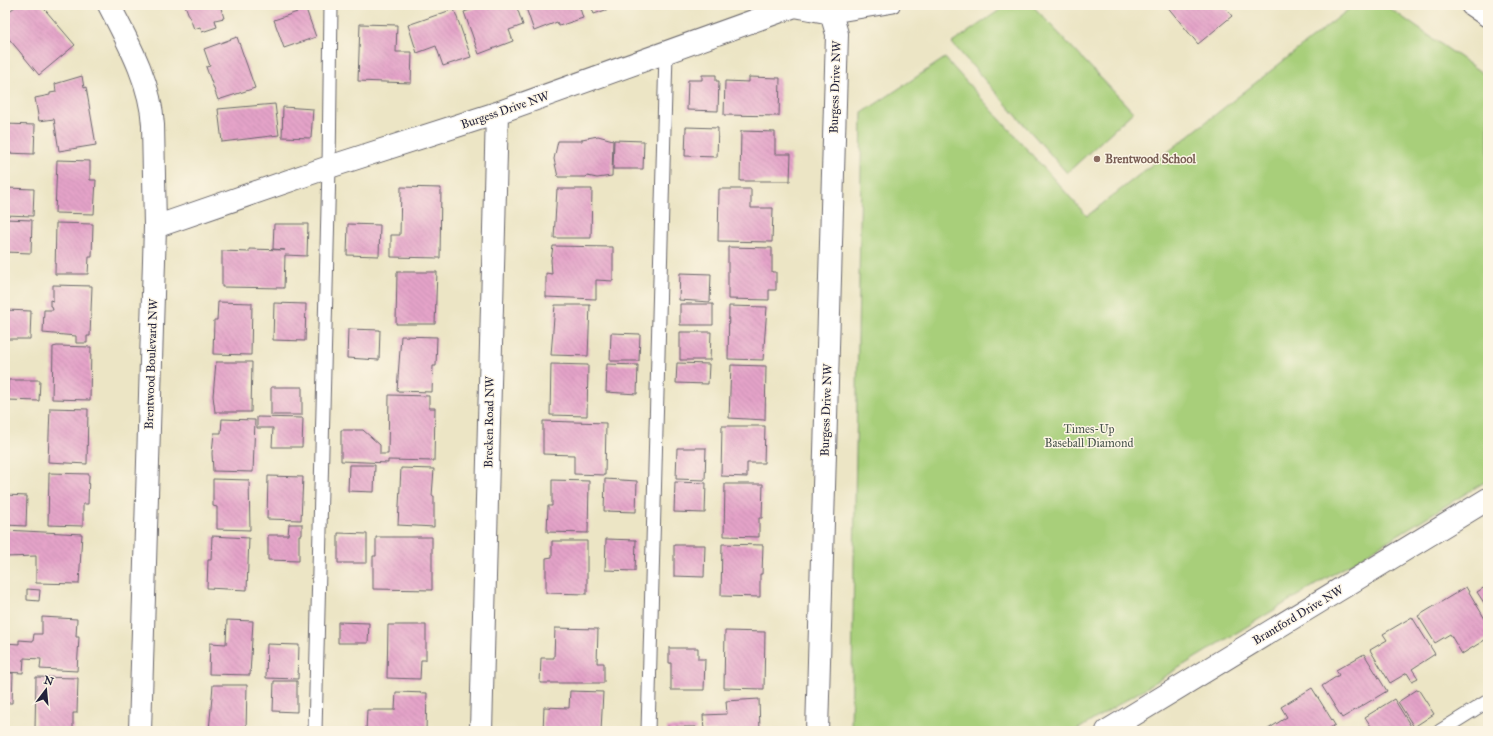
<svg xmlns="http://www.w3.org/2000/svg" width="1493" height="736" font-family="'IM FELL Great Primer',serif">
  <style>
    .park { fill: #a8cf7a; stroke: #65785a }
    .building { fill: url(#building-back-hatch) }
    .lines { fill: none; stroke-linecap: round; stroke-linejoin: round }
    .service-casing { stroke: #69666b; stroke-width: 15 }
    .minor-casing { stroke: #69666b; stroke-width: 24 }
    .tertiary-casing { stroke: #69666b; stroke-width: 24 }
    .service { stroke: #fff; stroke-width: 13 }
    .minor { stroke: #fff; stroke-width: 22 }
    .tertiary { stroke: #fff; stroke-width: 22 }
    .education-dot { fill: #8d6e63; stroke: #fcf5e5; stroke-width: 1.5 }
    .labels { text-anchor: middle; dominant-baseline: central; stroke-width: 3; stroke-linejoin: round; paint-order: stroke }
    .street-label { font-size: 12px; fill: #22223b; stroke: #fcf5e5 }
    .education-label { font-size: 12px; font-weight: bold; fill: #785e54; stroke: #fcf5e5; text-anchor: start }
    .park-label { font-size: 12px; fill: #4a564e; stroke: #fcf5e5 }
  </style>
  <defs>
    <pattern id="building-back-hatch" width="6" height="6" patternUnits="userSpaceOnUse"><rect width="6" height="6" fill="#e4a3c8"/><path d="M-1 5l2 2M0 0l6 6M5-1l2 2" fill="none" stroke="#c38cad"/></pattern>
  </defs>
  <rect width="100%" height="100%" fill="#fcf5e5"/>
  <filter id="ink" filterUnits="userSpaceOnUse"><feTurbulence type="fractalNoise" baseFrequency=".025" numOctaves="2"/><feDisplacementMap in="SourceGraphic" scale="8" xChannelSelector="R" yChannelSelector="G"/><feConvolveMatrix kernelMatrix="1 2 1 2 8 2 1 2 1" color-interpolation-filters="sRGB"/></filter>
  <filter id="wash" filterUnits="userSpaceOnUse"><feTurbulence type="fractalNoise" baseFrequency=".012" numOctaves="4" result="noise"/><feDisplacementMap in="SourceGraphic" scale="16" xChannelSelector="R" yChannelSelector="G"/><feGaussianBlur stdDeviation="0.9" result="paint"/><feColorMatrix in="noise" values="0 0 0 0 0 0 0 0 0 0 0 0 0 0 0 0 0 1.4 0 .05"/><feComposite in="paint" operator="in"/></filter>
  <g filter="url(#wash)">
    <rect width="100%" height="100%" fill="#ece5c5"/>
    <path class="park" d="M1007 5H1032L1133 112 1067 173 952 43Z
      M1354 5H1385L1488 77V480L1075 731H851L862 113 945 58 1087 216Z"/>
    <g id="blocks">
      <path class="building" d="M17 5H41L75 45 39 75 5 34V15Z
        M185 5H220L224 18 215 20 217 27 202 32 200 27 194 29Z
        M484 5H516L523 25 509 30 513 41 479 54 464 12Z
        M525 5H579L583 18 559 26 557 22 534 31Z
        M591 5H620L594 14Z
        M1166 5H1223L1232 16 1198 44Z
        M306 9 316 37 284 48 274 20Z
        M454 9 471 57 443 66 436 46 417 53 408 25Z
        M360 24 397 25 396 52H412L411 83 358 81Z
        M237 37 255 88 218 100 206 67 210 66 204 49Z
        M702 75H716V81H719L718 111 687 110 688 80H702Z
        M82 76 84 88 86 87 96 145 59 151 54 119 39 121 35 98 50 95V93L56 92 55 84Z
        M749 77 780 78 779 116 724 115 725 81 749 82Z
        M275 104 279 135 222 142 218 109Z
        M283 107 313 109 311 138 282 137Z
        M5 124 35 125 34 154 5 153Z
        M686 127 718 128 717 157 685 156Z
        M741 131 775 132V154H791L790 181H740Z
        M598 136 613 140 612 176 597 178 587 176 586 177H558L554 159 558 141H582V139Z
        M614 140 644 141 643 169H613Z
        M57 160 90 161V180H96L94 214 55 213Z
        M401 187 441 188 440 258 391 257V235H400Z
        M5 188 34 189 33 216 5 215Z
        M557 189H592L591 238H554Z
        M719 189H751V208H773L772 242 718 241Z
        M5 219 32 220 31 253 5 252Z
        M56 223 93 224 92 257H89L88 274H55Z
        M274 224H308L307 256 285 255 284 288 222 287V251L249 252V249L285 250 273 249Z
        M348 224 380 225 379 256 347 255Z
        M553 246 613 247V281L596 280V299L546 297V273L552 274 551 260Z
        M728 247 772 248V272H776V290H769V300L728 299Z
        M397 272H437L435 324H396Z
        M680 273 711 274 710 302 679 300Z
        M53 285 92 286 90 336H87V343H76V336L43 333 44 310H53L52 306H50V300L53 301Z
        M218 302 252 303 251 355 213 354 214 320H217Z
        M274 303 306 304 305 341 273 340Z
        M680 304H713V325H680Z
        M555 305H590L588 356 551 355Z
        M729 306 767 307 763 360 728 359Z
        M5 310 31 311 30 339H5Z
        M348 329 380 330 379 360 347 358Z
        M680 332H711L710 360H680Z
        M611 333 640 334 639 361H610Z
        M401 336 437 337 436 366H433L432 392 397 391Z
        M57 346 91 347 90 400 52 399 53 347Z
        M216 362H252L251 412H215L213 396Z
        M677 363 709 364 708 384 676 383Z
        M551 364 588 365 587 416 550 415Z
        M607 364 638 365 637 394 606 392Z
        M731 365 766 366 765 420 729 418Z
        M8 380H40L39 401 8 400Z
        M271 387H302V415H271Z
        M389 395 429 396V408H435L434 461 388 460V463L341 461V430H363L380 445V454H388Z
        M50 408 88 409 87 464 48 462Z
        M257 417 303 418 302 447H272L273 428H257Z
        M222 419 255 420 253 472 213 471 212 453 214 433H221Z
        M543 421 606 423 605 475 574 474V455L543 454Z
        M722 426H765L764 463H747V477L721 476Z
        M677 448H706L705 480 676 479Z
        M349 465H375L374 492 348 491Z
        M401 468 434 469 432 496H434V527L398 525Z
        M49 473 89 474 88 504H83V526L48 525Z
        M268 476 303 477 301 520 267 519Z
        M213 479 249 480 250 530 217 529V507L213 506Z
        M605 479 637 481 636 512 604 511Z
        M552 480 589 481 588 533 547 532 548 506H552Z
        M675 482 706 483 705 513 674 512Z
        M725 484H763L762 518H759V537L724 536Z
        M5 495 27 496 26 526 5 525Z
        M289 524H302V535H299V561L268 560V535H288Z
        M5 530 82 534 79 584 36 583V556L5 557Z
        M338 533 367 534V563H338Z
        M212 536 249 538 247 590 207 588 208 560H211Z
        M376 537H432V590L373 589V556H376Z
        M606 539 636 540 635 571 605 570Z
        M552 541H587V594L546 593V558L552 557Z
        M722 544 763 545 762 574H760V597L721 596Z
        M674 545H705L704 577 674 576Z
        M1488 585V609L1477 592Z
        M1466 587 1488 624V638L1462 654 1450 634 1435 643 1418 616Z
        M27 589 40 590 39 601 27 600Z
        M42 617 77 619 76 637H79L77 671 40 669 41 659 24 658 23 673 5 672V643L19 644V640L33 641 34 634H42Z
        M1412 617 1435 654 1412 669 1418 678 1412 681 1407 673 1390 683 1370 650 1387 640 1383 634Z
        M227 620 253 621 250 675 209 674 210 643 226 644Z
        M338 622 369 623 368 643H338Z
        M388 625H426V660H421L420 679 387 678Z
        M555 628 598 629 597 663H604V683H540L541 658H554Z
        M725 631 765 632 764 689 724 688Z
        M267 644 299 645 298 679 266 678Z
        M669 648H698V659H705L704 690H671V663H669Z
        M1364 654 1387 691 1342 718 1322 686 1339 675 1336 670Z
        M5 673H13L12 703H5Z
        M36 677 78 678 77 713H73V730L35 729Z
        M274 681H297V712L273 711Z
        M213 685H247L246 731H209Z
        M1312 688 1335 725 1325 731H1265L1287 717 1281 707Z
        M1418 689 1434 714 1414 727 1398 702Z
        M570 691 603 692 601 731H543L544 707 569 708Z
        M396 692 427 693 426 731H366L367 710H395Z
        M759 699 760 731H704L703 715 727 714 726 701Z
        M1394 699 1412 728 1408 731H1374L1365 717Z
        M1488 726V731H1480Z
        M667 727H696V731H667Z"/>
    </g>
  </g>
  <g filter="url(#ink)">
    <use href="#blocks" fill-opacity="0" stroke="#69666b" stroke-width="1"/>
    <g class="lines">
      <g class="service-casing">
        <path id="service" d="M832 16 893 6
          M315 731 329 167 331 5
          M648 731 666 53
          M1440 731 1488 701"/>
      </g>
      <g class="minor-casing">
        <path id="minor" d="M109 5C128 42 151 83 153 125L155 227 140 731
          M155 227 329 167 497 113 795 6 831 13 837 34 817 731
          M481 731 497 113
          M1107 731 1488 499"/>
      </g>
      <g class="tertiary-casing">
        <path id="tertiary" d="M1472 5 1488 16"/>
      </g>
      <use href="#service" class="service"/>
      <use href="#minor" class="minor"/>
      <use href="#tertiary" class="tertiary"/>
    </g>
  </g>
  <circle class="education-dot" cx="1097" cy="159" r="4"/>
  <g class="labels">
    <g class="street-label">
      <text transform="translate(835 87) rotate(-88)">Burgess Drive NW</text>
      <text transform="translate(505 110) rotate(-19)">Burgess Drive NW</text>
      <text transform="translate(151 364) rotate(-88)">Brentwood Boulevard NW</text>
      <text transform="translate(826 410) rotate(-88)">Burgess Drive NW</text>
      <text transform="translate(489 422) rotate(-89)">Brecken Road NW</text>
      <text transform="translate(1298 615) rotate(-31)">Brantford Drive NW</text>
    </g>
    <g class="education-label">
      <text x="1105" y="159">Brentwood School</text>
    </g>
    <g class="park-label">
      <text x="1089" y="429">Times-Up<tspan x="1089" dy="14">Baseball Diamond</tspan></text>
    </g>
  </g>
  <rect width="1493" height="736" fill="none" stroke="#fcf5e5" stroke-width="20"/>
  <g transform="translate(46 690) rotate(16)" stroke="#fcf5e5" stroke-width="3" paint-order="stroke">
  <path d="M0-3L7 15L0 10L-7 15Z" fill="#22223b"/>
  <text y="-6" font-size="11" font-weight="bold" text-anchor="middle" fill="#22223b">N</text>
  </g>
</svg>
